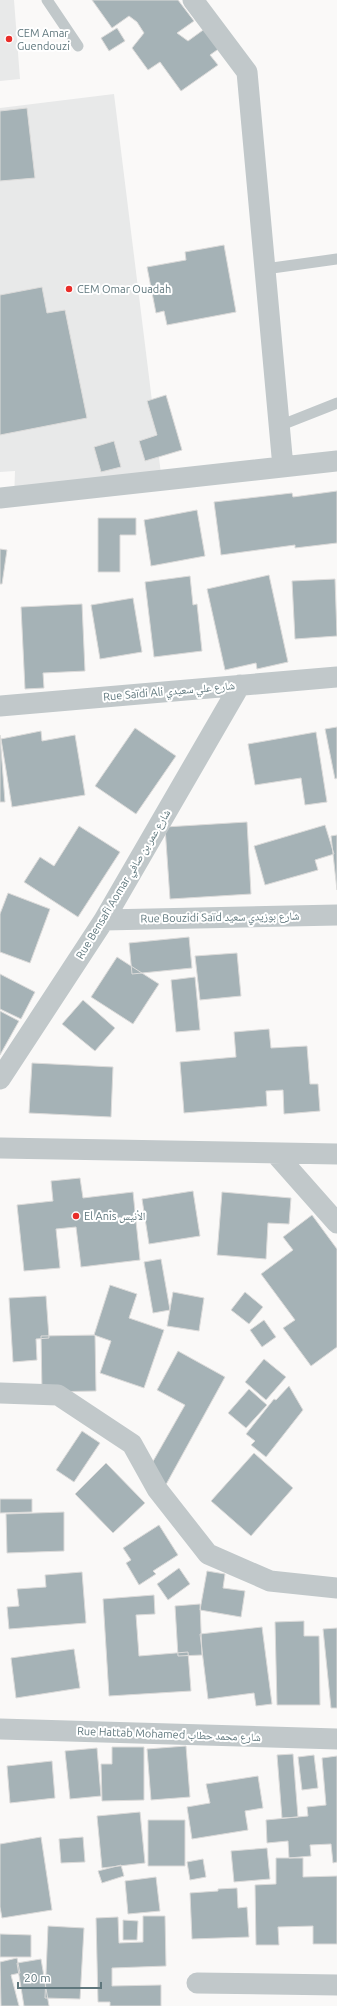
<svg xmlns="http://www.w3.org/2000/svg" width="337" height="2006" font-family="Ubuntu,'Noto Naskh Arabic',sans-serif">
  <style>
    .built { fill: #e8e9e9 }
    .building { fill: #a5b2b6; stroke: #dcdbda }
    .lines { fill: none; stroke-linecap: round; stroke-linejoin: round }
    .service { stroke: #c1c8ca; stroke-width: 11 }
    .minor { stroke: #c1c8ca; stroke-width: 21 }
    .poi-dot { fill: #e92d29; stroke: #fff; stroke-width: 1.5 }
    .labels { text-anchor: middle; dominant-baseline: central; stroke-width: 4; stroke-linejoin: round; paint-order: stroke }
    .poi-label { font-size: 11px; fill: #5f777d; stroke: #fff; text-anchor: start }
    .street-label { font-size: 11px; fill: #5f777d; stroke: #fff }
  </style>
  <rect width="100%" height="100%" fill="#faf9f8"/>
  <path class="built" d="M0 0H14L20 79 0 81Z
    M114 94 162 482 14 500 15 471 0 472V108Z"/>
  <path class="building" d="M92 0H178L194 21 177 33 188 41 210 25 224 45 210 55 218 65 181 91 160 62 148 70 132 48 144 33 137 22 129 16 112 28Z
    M117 28 125 41 109 51 101 38Z
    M27 108 35 178 0 181V111Z
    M224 245 236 312 167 325 164 311 156 313 147 267 186 260 185 252Z
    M42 287 47 313 65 310 87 418 0 435V295Z
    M166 395 182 450 145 461 139 441 157 435 147 401Z
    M114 441 121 467 101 472 94 447Z
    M337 491V543L295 548V545L221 555 214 502 292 493 293 497Z
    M197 510 205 556 151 566 144 520Z
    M98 518H136V535H120V572H98Z
    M0 549 7 550 2 584H0Z
    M269 575 288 662 257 669 256 663 225 670 207 589Z
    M190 576 193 605 197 604 202 651 154 657 145 582Z
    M335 579 337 636 295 639 292 581Z
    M133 598 142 652 100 659 91 605Z
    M82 604 85 671 43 673 44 688 25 689 21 607Z
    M337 727V778L335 779 325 729Z
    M135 728 176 756 136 814 95 786Z
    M41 731 42 741 75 735 85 795 12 807 1 739Z
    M316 732 327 802 305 805 301 778 255 785 248 744Z
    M0 735 5 802H0Z
    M247 822 251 894 170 899 165 827Z
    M325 825 334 854 315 860 318 870 265 885 254 846Z
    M79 826 120 852 78 917 24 882 40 857 54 866Z
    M337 835V890L331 836Z
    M8 893 50 909 30 963 0 952V914Z
    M189 937 192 968 132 974 129 943Z
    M237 953 241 996 200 1000 195 956Z
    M117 957 159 984 133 1024 91 997Z
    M0 974 35 992 21 1019 0 1009Z
    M195 977 200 1030 176 1032 171 980Z
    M83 1000 115 1028 95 1051 62 1024Z
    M0 1011 19 1021 0 1055Z
    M269 1029 271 1048 307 1046 310 1084H318L320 1111 284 1114 283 1090 266 1091 267 1106 184 1113 180 1062 236 1057 234 1032Z
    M32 1063 113 1067 111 1117 29 1113Z
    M80 1178 83 1198 133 1192 140 1260 81 1267 76 1227 56 1229 60 1268 24 1271 17 1205 53 1201 51 1181Z
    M193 1191 200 1236 149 1244 142 1199Z
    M222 1192 291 1198 289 1224 268 1223 266 1259 217 1255Z
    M312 1215 337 1249V1347L311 1366 283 1328 295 1320 261 1274 293 1250 283 1237Z
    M161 1259 170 1310 153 1313 144 1262Z
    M110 1285 137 1294 129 1318 164 1330 144 1388 100 1373 111 1341 94 1335Z
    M173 1292 204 1298 199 1331 167 1326Z
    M245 1292 263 1307 249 1324 231 1310Z
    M46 1296 49 1338 36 1339 37 1360 13 1362 9 1298Z
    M264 1320 276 1337 262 1347 250 1330Z
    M95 1335 96 1391 42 1392 41 1336Z
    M178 1351 225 1377 163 1490 143 1479 185 1405 157 1390Z
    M264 1359 286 1377 266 1400 245 1382Z
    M289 1386 303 1410 266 1457 251 1445 255 1441 246 1434 274 1399 276 1400Z
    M249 1389 267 1405 246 1428 228 1413Z
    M82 1431 100 1443 74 1482 56 1470Z
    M254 1453 293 1488 251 1536 211 1501Z
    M106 1463 145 1503 113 1533 75 1494Z
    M0 1499H32V1512L0 1513Z
    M64 1512V1551L7 1553 6 1514Z
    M159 1525 178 1555 153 1571 156 1574 139 1585 126 1563 131 1560 123 1548Z
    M179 1568 190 1584 168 1600 157 1584Z
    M207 1571 225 1574 223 1588 245 1591 241 1617 200 1610Z
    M82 1572 86 1623 9 1629 7 1607 19 1606 17 1589 46 1587 45 1575Z
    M154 1595 155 1614 136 1615 139 1656 188 1652 191 1691 109 1696 103 1599Z
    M200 1604 202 1655 178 1656 175 1606Z
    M304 1621V1636H319L320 1705H277L275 1622Z
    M262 1627 272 1704 256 1706 254 1693 208 1699 200 1634Z
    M337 1628V1708H331L323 1629Z
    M74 1649 80 1688 16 1698 11 1658Z
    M186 1746 190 1797 151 1800 147 1749Z
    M112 1747H144V1800L102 1801 101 1764H112Z
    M97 1748 101 1796 70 1799 65 1751Z
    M293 1754 298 1817 282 1818 277 1755Z
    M314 1755 318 1788 302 1790 298 1757Z
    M337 1756V1862L333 1863 331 1844 310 1845 311 1856 289 1858 288 1841 267 1843 266 1820 308 1816 307 1807 326 1805 322 1758Z
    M52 1761 55 1798 10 1803 7 1766Z
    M258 1776 263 1808 245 1811 248 1830 192 1839 187 1807 210 1803 206 1784Z
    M140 1812 145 1863 102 1868 97 1816Z
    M148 1820H185V1866H148Z
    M41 1837 52 1910 2 1918 0 1907V1844Z
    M83 1837 85 1862 61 1863 59 1839Z
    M267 1848 270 1879 234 1882 231 1851Z
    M276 1858H303V1877L337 1876V1944H313V1926L278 1927 279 1945H256L255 1885 276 1884Z
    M203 1859 206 1877 190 1880 187 1862Z
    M121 1865 124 1876 102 1883 98 1871Z
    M156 1877 160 1911 128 1914 125 1881Z
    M237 1888 238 1908 247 1907 249 1937 192 1939 190 1893 218 1891V1889Z
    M143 1916H165L166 1966 112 1968V1986L161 1985V2006H110V2002H98L96 1918 118 1917 119 1943 143 1942Z
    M123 1920 138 1921 137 1940H123Z
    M48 1926 84 1928 80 1999 45 1998Z
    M0 1934 31 1935V1957H0Z
    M17 1958 20 1973 11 1975 19 2006H1L0 1962Z
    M41 1959 49 2006H24L17 1963Z"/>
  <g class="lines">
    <path class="service" d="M47 0 78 46
      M265 269 337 259
      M279 426 337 403"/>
    <path class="minor" d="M193 0 247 72 283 467
      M0 498 337 461
      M0 706 337 677
      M104 920 337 915
      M0 1079 104 920 240 685
      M0 1148 337 1154
      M275 1153 337 1223
      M0 1393 58 1395 132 1444 157 1489 208 1554 270 1581 337 1588
      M0 1729 337 1739
      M197 1983 337 1985"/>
  </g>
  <g class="poi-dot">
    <circle cx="9" cy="39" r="4"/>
    <circle cx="69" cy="289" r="4"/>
    <circle cx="76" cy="1216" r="4"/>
  </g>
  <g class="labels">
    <g class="poi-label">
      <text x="17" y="33">CEM Amar<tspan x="17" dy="13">Guendouzi</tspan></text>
      <text x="77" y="289">CEM Omar Ouadah</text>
      <text x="84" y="1216">El Anis الأنيس</text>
    </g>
    <g class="street-label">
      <text transform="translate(169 691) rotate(-5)">Rue Saïdi Ali شارع علي سعيدي</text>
      <text transform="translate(123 884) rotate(-59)">Rue Bensafi Aomar شارع عمر بن صافي</text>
      <text transform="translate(220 917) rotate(-1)">Rue Bouzidi Saïd شارع بوزيدي سعيد</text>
      <text transform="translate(169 1734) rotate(2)">Rue Hattab Mohamed شارع محمد حطاب</text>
    </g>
  </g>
  <path d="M18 1982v6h83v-6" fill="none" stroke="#5f777d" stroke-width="2"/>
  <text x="24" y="1982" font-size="12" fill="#5f777d" stroke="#ffffff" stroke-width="3" paint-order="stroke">20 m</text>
</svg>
